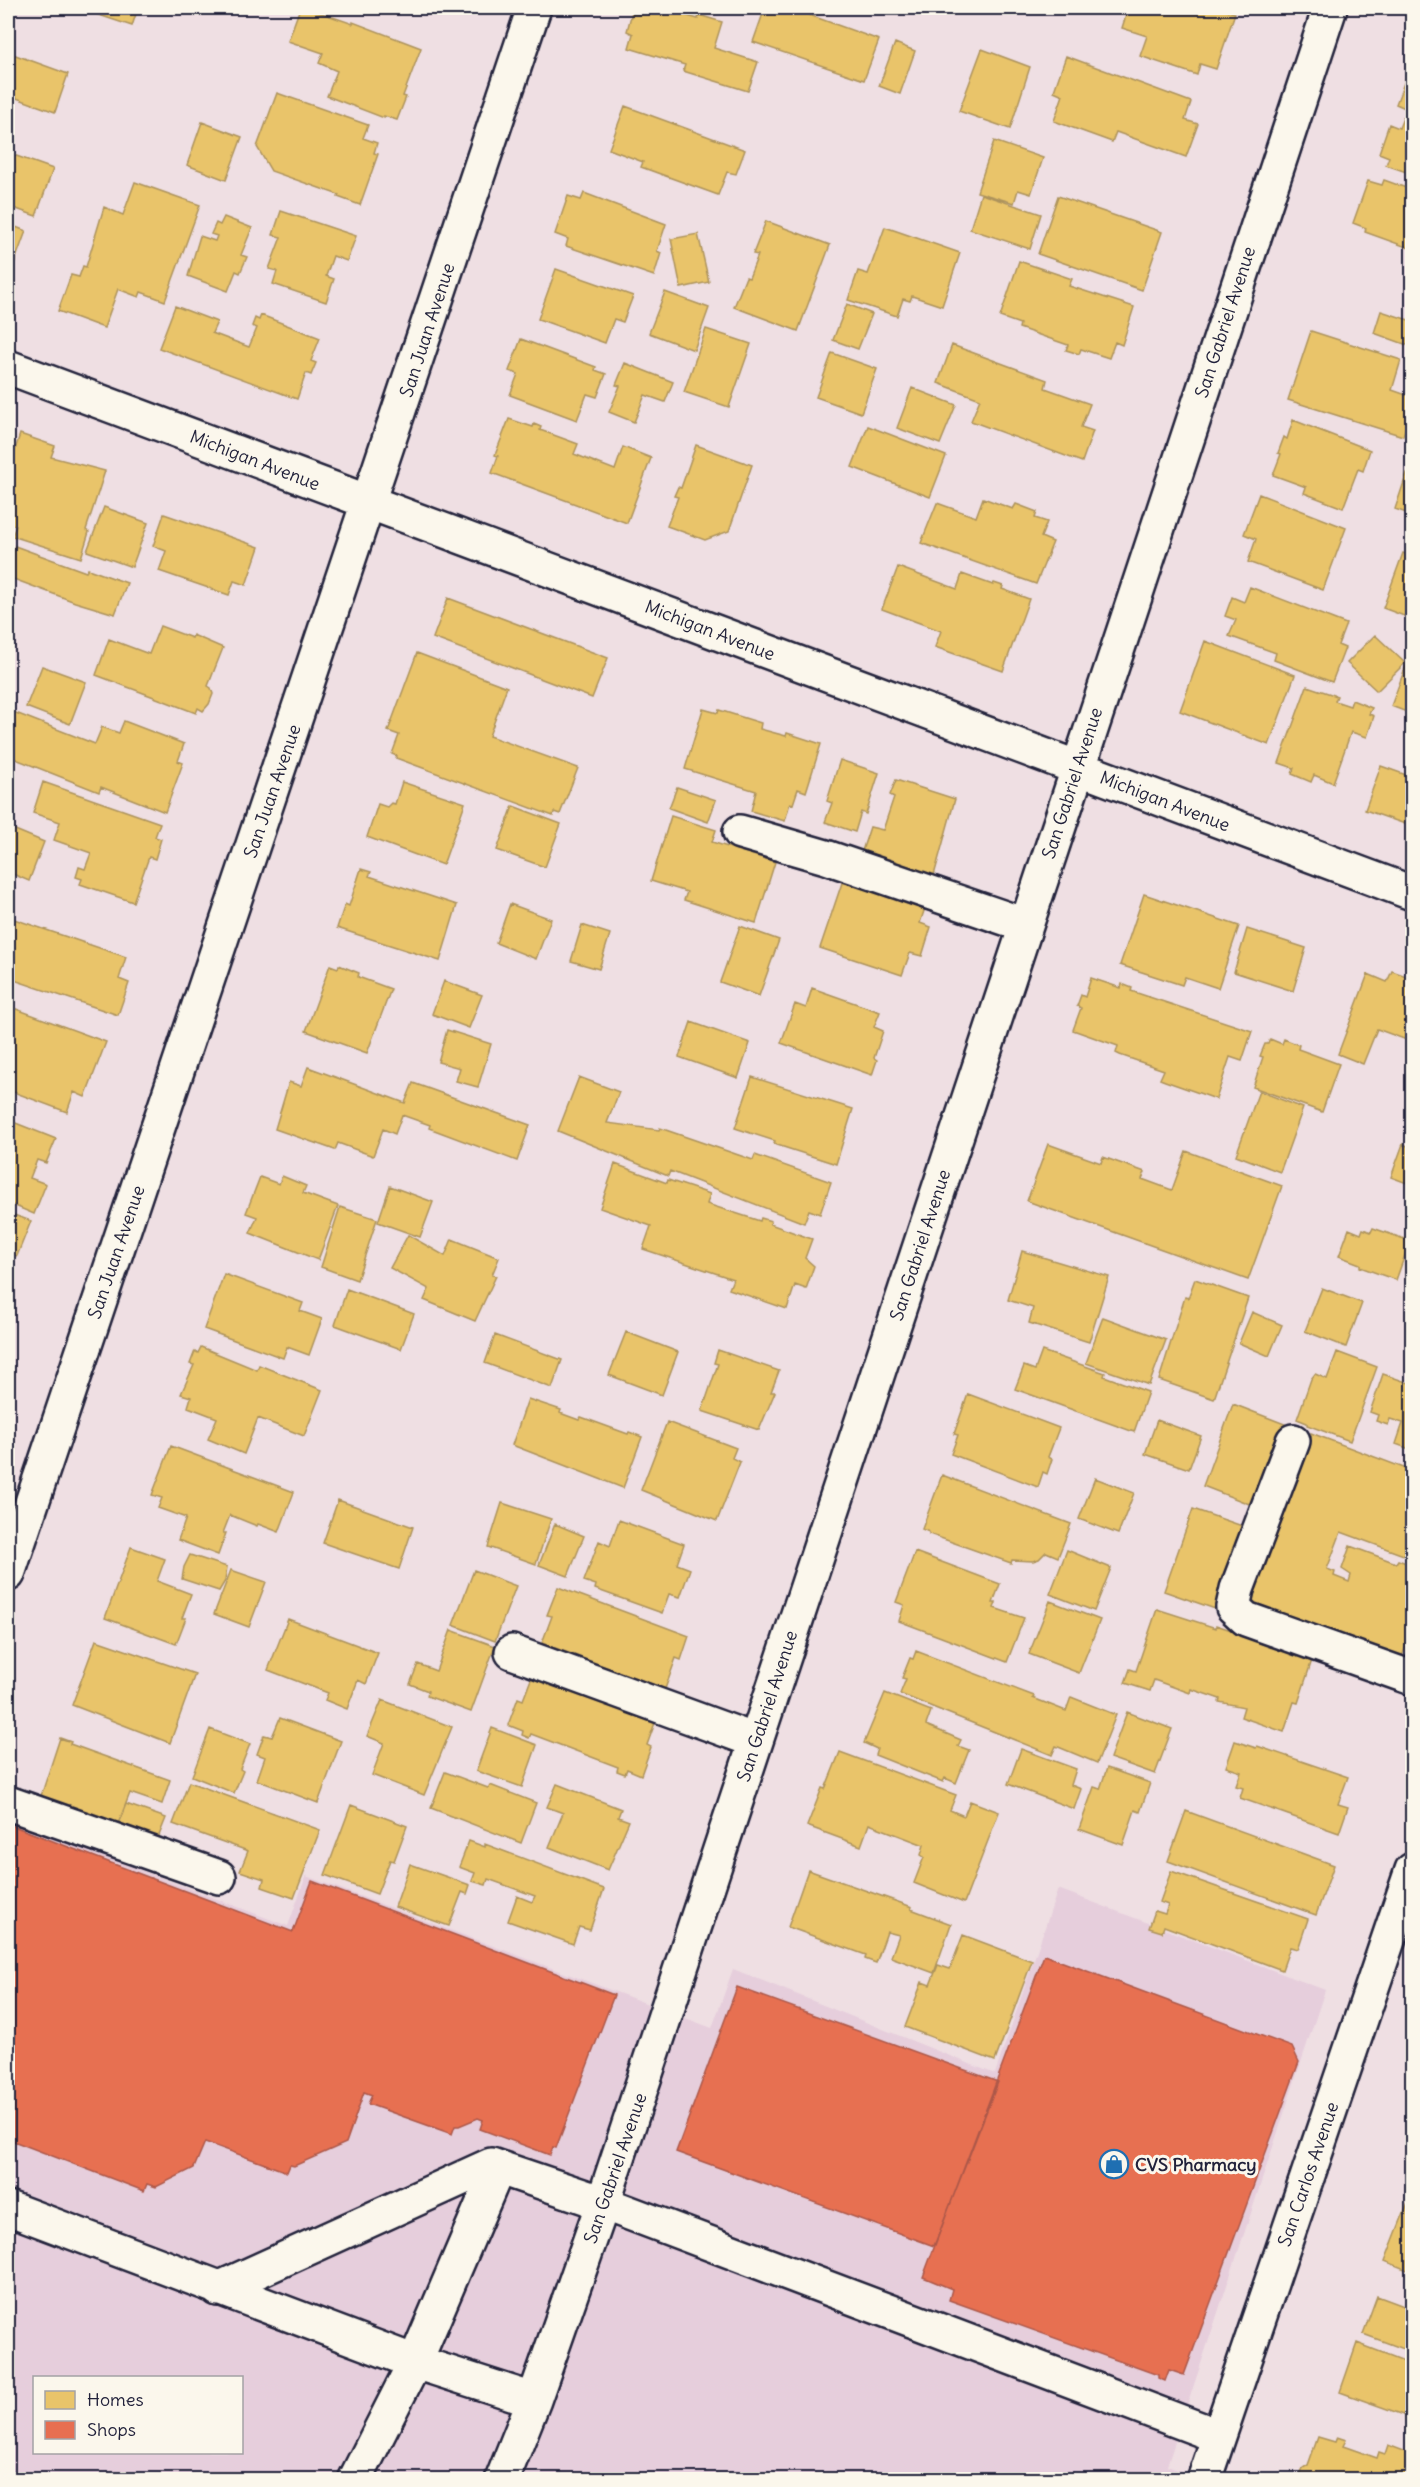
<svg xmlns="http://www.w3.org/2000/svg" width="1420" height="2487" font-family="Delius,sans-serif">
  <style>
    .built { fill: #e6cedc; fill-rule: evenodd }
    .homes { fill: #e9c46a; stroke: #ad935c; stroke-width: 1.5 }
    .shops { fill: #e76f51; stroke: #ac584a; stroke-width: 1.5 }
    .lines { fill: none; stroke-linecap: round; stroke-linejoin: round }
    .minor-casing { stroke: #22223b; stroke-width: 38 }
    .minor { stroke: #fbf7ec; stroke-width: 33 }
    .labels { text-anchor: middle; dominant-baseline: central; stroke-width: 6; stroke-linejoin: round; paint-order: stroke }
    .street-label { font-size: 18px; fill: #22223b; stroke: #fbf7ec }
    .poi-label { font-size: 18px; font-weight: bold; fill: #22223b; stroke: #fbf7ec; text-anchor: start }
  </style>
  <rect width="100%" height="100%" fill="#efdfe3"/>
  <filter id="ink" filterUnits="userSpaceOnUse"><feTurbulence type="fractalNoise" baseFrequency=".0167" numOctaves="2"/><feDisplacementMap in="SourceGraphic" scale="12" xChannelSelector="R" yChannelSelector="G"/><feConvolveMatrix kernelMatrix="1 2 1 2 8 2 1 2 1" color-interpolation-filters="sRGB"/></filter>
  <g filter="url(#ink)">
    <path class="built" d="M8 1820 288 1926 306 1876 712 2028 733 1969 995 2074 1058 1889 1325 1990 1167 2466 1202 2479H8ZM34 2378H242V2452H34Z"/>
    <path class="homes" d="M88 8H138L132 26 87 11Z
      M300 8H307L353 24V22L421 48 403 96 406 97 397 120 384 116V118L327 96 337 71 319 63 323 53 288 41Z
      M643 8H660L698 19 699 15 722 22 714 48 758 62 748 91 683 71 685 65 629 48 633 34 627 31 632 12 641 15Z
      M765 8H790L879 40 864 80 753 42Z
      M1114 8H1219L1235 13 1216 69 1200 64 1197 75 1140 56 1147 36 1122 28 1127 12Z
      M895 43 915 51 900 94 879 86Z
      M982 49 1030 67 1010 129 959 111Z
      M10 53 68 74 55 112 8 95V61Z
      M1066 56 1191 102 1185 120 1198 124 1186 157 1116 132 1112 142 1054 121 1063 95 1054 91Z
      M1407 75 1412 77V111L1396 104Z
      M277 93 368 125 363 138 377 143 374 153 378 154 360 205 338 197 339 195 271 171 257 147Z
      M625 106 745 150 736 174 727 172 718 195 641 167 643 162 609 149Z
      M1403 118 1412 121V174L1386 165 1389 157 1379 153 1389 124 1399 128Z
      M202 122 242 137 226 180 187 165Z
      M994 141 1043 158 1031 194 1018 190 1014 203 977 192Z
      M8 153 53 169 36 216 8 206Z
      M1384 180 1412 190V249L1365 232 1366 228 1353 223 1368 181 1382 185Z
      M135 182 200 205 165 301 141 292 139 297 118 289 104 328 58 311 71 275 79 277 83 266 86 267 104 207 123 215Z
      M584 193 666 224 657 251 661 253 654 276 566 246 568 239 555 234 568 196 581 200Z
      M981 194 1041 214 1030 249 970 229Z
      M1058 196 1162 232 1142 290 1038 254Z
      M281 211 356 236 347 261 333 256 326 276 334 279 326 302 273 284 277 271 269 269 281 237 273 235Z
      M224 217 252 228 241 255 247 257 240 273 236 271 228 291 188 276 200 236 215 241 217 236 211 234 216 223 220 225Z
      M766 221 830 245 798 331 734 307 746 277 749 278 758 255 753 254Z
      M8 224 26 231 12 269 8 268Z
      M885 227 960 253 942 306 912 296 910 301 903 299 897 316 848 300 858 271 868 274Z
      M698 234 709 282 681 288 671 239Z
      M1019 261 1072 279 1069 286 1134 307 1122 345 1115 342 1109 358 1081 349 1079 354 1066 350 1068 345 1019 328 1020 324 1000 317Z
      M556 269 633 296 623 322 614 319 605 343 538 319Z
      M665 292 709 308 694 350 649 333Z
      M847 304 872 314 858 349 833 340Z
      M175 306 217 322 212 333 249 347 257 328 252 326 255 318 259 320 261 315 320 338 311 361 316 363 311 375 306 373 297 399 159 348Z
      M1381 311 1412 321 1410 346 1374 333Z
      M706 329 751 344 729 407 684 392Z
      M1311 331 1401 360 1392 390 1412 397V407L1403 436 1288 400Z
      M521 339 596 367 595 370 606 374 597 397 587 394 577 420 510 395 518 374 509 371Z
      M952 345 1047 380 1045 388 1090 404 1081 427 1093 431 1082 462 971 421 980 399 938 383Z
      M832 353 877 369 861 413 816 397Z
      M625 363 673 382 665 402 645 395 634 422 609 412 620 386 616 385Z
      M912 388 956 405 940 444 897 428Z
      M509 419 533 427 534 424 541 427 540 430 578 444 574 454 615 470 623 447 651 458 627 523 492 473 498 456 495 455Z
      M1293 420 1370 450 1363 471 1358 469 1343 508 1304 493 1306 487 1273 475 1281 454 1278 453 1284 437 1287 439Z
      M868 426 946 456 930 497 852 467Z
      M20 434 55 446 51 457 105 471 86 530 89 532 81 558 12 536 16 526 8 523V472Z
      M696 445 752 465 729 531 705 540 667 526 678 497 674 496 678 487 681 488Z
      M1407 473 1412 475V515L1395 509Z
      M1259 494 1346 528 1323 590 1248 562 1256 539 1244 534Z
      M983 498 1013 509 1016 504 1037 512 1035 518 1047 522 1041 537 1053 542 1036 584 921 543 937 503 976 517Z
      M104 507 148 523 132 567 87 551Z
      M164 514 259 547 246 585 234 581 229 595 159 571 166 551 153 546Z
      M15 546 86 572 88 569 127 583 115 614 75 602 8 577V565Z
      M1403 553 1412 556V619L1383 608Z
      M898 567 957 589 962 574 993 585 994 583 1003 586 1002 589 1029 599 1003 671 935 647 941 631 882 609Z
      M1250 587 1346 624 1338 645 1345 648 1332 682 1274 660 1276 653 1229 636 1236 620 1225 616 1232 597 1244 602Z
      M448 598 608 658 592 698 433 638Z
      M160 626 192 638 193 635 223 648 208 686 211 688 213 694 209 704 203 711 198 708 196 713 96 675 109 639 149 654Z
      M1375 635 1405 663 1377 691 1347 663Z
      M1205 641 1295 675 1269 745 1180 711Z
      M417 653 507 687 489 736 578 768 560 814 554 812 553 816 396 758 397 756 392 754 399 735 388 731Z
      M1407 663 1412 665V714L1391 706Z
      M42 666 86 682 70 724 26 707Z
      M1307 686 1337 696 1335 701 1350 706 1352 700 1372 708 1369 714 1374 716 1367 737 1351 732 1333 783 1314 775 1311 782 1292 774 1294 768 1279 763Z
      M703 709 718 713 719 710 761 723 760 729 786 736 787 733 821 744 806 792 798 789 793 804 790 803 785 821 751 811 756 791 685 769Z
      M8 710 95 744 102 727 119 733 124 721 184 744 178 761 183 763 165 812 101 787 99 792 8 756Z
      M840 760 879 773 866 814 861 812 855 832 825 822 832 803 827 801Z
      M1381 766 1412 777V813L1408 825 1365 810Z
      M896 780 955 799 933 879 924 876V873L861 854 870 827 883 830 894 797 890 795Z
      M43 782 160 823 155 837 161 839 155 859 149 857 133 902 80 884 82 879 76 877 79 867 85 869 91 853 54 840 60 822 33 813Z
      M402 782 465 803 443 865 367 837 378 804 387 807 391 803 395 804Z
      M677 787 716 800 708 822 669 808Z
      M513 806 561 824 545 867 497 850Z
      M671 816 716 830 712 842 775 862 756 923 684 900 687 892 651 881Z
      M8 827 44 842 29 881 8 872Z
      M361 869 371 872 369 876 457 905 440 961 337 928 345 904 349 906Z
      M845 874 927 902 920 923 931 927 922 956 910 953 902 975 820 948Z
      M1144 894 1239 926 1218 988 1185 977 1182 985 1120 965Z
      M510 904 551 919 536 959 496 943Z
      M14 919 126 957 119 979 129 983 118 1015 8 978V938Z
      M582 925 610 934 599 969 571 961Z
      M740 926 779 940 759 996 720 982Z
      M1247 929 1306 948 1293 991 1234 972Z
      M330 965 338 968 339 965 359 973 358 977 391 989 367 1053 306 1031Z
      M1392 971 1412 978V1042L1377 1029 1363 1064 1338 1054 1368 974 1387 982Z
      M1091 978 1121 988 1122 984 1132 988 1131 991 1252 1031 1242 1061 1230 1057 1216 1099 1165 1081 1160 1079 1164 1070 1120 1055 1116 1053 1118 1046 1073 1030 1081 1008 1077 1006 1081 995 1085 997Z
      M444 981 482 995 469 1028 432 1014Z
      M812 988 880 1012 874 1027 883 1031 874 1058 877 1060 872 1075 781 1043 795 1004 806 1008Z
      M8 1006 106 1042 85 1097 74 1092 67 1112 8 1090Z
      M691 1022 750 1043 738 1078 679 1057Z
      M447 1030 491 1044 478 1087 456 1081 460 1068 438 1062Z
      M1270 1039 1282 1044 1284 1039 1299 1045 1298 1049 1339 1064 1322 1112 1253 1087 1263 1057 1260 1056 1265 1044H1268Z
      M308 1067 405 1103 413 1083 530 1125 517 1161 429 1128 430 1125 402 1115 395 1134 383 1129 373 1156 338 1143 335 1150 275 1129 289 1082 301 1086Z
      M579 1077 619 1092 607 1123 659 1130 660 1128 753 1160 755 1155 831 1182 820 1214 809 1210 804 1223 670 1171 668 1176 558 1131Z
      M752 1077 853 1109 836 1164 774 1144 775 1141 735 1128Z
      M1259 1091 1303 1108 1280 1172 1236 1155Z
      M8 1120 56 1139 46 1163 37 1160 30 1178 46 1184 34 1214 8 1203Z
      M1048 1144 1101 1163 1103 1157 1145 1172 1142 1179 1172 1190 1186 1151 1282 1186 1248 1280 1027 1201Z
      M1403 1144 1412 1148V1185L1391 1177Z
      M615 1164 667 1183 668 1180 710 1194 707 1204 760 1221 761 1218 771 1221 770 1224 812 1239 805 1258 814 1266 806 1289 795 1285 787 1309 729 1289 733 1279 643 1249 651 1226 600 1208Z
      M282 1176 306 1186 303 1193 338 1206 318 1260 250 1233 257 1217 246 1213 260 1177 279 1184Z
      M390 1186 433 1202 420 1237 378 1222Z
      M340 1207 377 1219 357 1280 321 1267Z
      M8 1213 31 1221 17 1256 8 1254Z
      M1373 1228 1410 1241 1396 1280 1360 1267V1264L1339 1256 1349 1229 1361 1234 1363 1229 1371 1232Z
      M408 1235 445 1256 452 1239 499 1258 492 1275 496 1276 475 1321 424 1300 429 1289 390 1268Z
      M1022 1251 1109 1277 1089 1342 1029 1323 1033 1308 1008 1300Z
      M224 1274 303 1303 300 1311 322 1319 309 1355 287 1347 283 1358 204 1329Z
      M1195 1279 1248 1298 1214 1399 1159 1380 1185 1297 1188 1298Z
      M1322 1288 1362 1303 1346 1347 1305 1331Z
      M347 1289 414 1314 401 1349 335 1325Z
      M1252 1312 1282 1325 1269 1356 1239 1343Z
      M1103 1317 1166 1340 1149 1385 1086 1363Z
      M626 1332 678 1352 662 1395 609 1375Z
      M495 1335 562 1360 552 1388 485 1363Z
      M201 1347 257 1370 259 1365 322 1390 304 1436 258 1418 244 1454 208 1439 217 1418 188 1407 191 1397 181 1394 194 1365 190 1364 195 1351 198 1353Z
      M718 1350 779 1371 771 1392H775L759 1430 702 1411 718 1364 714 1363Z
      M1042 1351 1105 1373 1104 1376 1148 1392 1134 1432 1015 1389 1024 1366 1035 1370Z
      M1337 1352 1377 1367 1350 1441 1307 1425V1423L1297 1419 1311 1379 1315 1374 1327 1379Z
      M1383 1374 1412 1384V1450L1396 1444 1403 1423 1390 1419 1388 1425 1376 1421 1378 1415 1370 1412Z
      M968 1394 1059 1428 1048 1457 1052 1459 1047 1474 1043 1472 1038 1487 951 1454 958 1435 954 1434Z
      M528 1399 561 1410 560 1413 579 1420 581 1417 628 1434 629 1432 642 1437 623 1488 512 1445Z
      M1233 1404 1287 1425 1257 1507 1203 1486Z
      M1157 1420 1201 1436 1189 1469 1145 1454Z
      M667 1422 736 1448 732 1458 740 1462 717 1521 641 1490Z
      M1311 1433 1412 1471V1554L1410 1553 1409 1557 1341 1532 1327 1569 1335 1572 1334 1576 1349 1582 1351 1575 1342 1569 1350 1546 1396 1563 1398 1560 1412 1565V1629L1398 1668 1242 1609 1308 1435 1311 1436Z
      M171 1446 294 1492 279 1532 258 1524 257 1526 230 1515 223 1533H226L218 1555 178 1540 186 1518 158 1508 162 1498 152 1495Z
      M942 1475 1071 1524 1058 1557 1046 1552 1039 1559 1033 1561 1012 1560 1011 1563 929 1534V1532L922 1529Z
      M1095 1478 1134 1493 1118 1534 1079 1519Z
      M338 1500 413 1527 399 1569 323 1543Z
      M502 1503 551 1519 536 1564 488 1547Z
      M1193 1509 1248 1528 1218 1610 1164 1591Z
      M619 1520 684 1544 677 1564 690 1569 680 1597 669 1594 662 1613 595 1589 596 1585 584 1581 599 1541 610 1546Z
      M555 1524 584 1536 568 1576 539 1565Z
      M131 1547 165 1559 157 1581 191 1594 182 1618H186L176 1644 105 1618Z
      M1067 1550 1111 1568 1094 1611 1050 1594Z
      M915 1552 1000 1584 993 1603H996L994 1608 1024 1618 1007 1662 899 1621 904 1605 896 1602Z
      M190 1555 227 1567 225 1581 219 1591 182 1579 184 1567Z
      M231 1570 266 1582 249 1627 214 1614Z
      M474 1570 516 1586 495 1641 453 1625Z
      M558 1587 689 1636 681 1660 676 1658 665 1689 542 1643 552 1616 547 1615Z
      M1050 1601 1100 1620 1079 1673 1029 1654Z
      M1157 1609 1216 1628V1625L1271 1643 1269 1646 1312 1660 1298 1703 1294 1702 1284 1732 1241 1717 1244 1707 1219 1702 1220 1699 1191 1689 1190 1693 1154 1680 1150 1691 1125 1683 1130 1669 1136 1671Z
      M288 1619 378 1653 366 1684 358 1680 347 1709 325 1700 328 1693 268 1670Z
      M451 1630 495 1646 471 1712 427 1696 428 1691 410 1684 418 1664 436 1671Z
      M96 1640 195 1674 170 1743 72 1705Z
      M916 1651 1034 1696 1033 1698 1066 1711 1071 1697 1116 1715 1097 1763 1056 1746 1052 1755 900 1694 906 1679 902 1678 910 1658 913 1659Z
      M533 1674 656 1720 647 1745 651 1747 641 1775 627 1769 625 1774 617 1771 618 1767 531 1734 529 1738 522 1735 523 1731 508 1725 518 1698 523 1700Z
      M885 1693 931 1711 926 1725 961 1740 958 1746 969 1750 956 1783 945 1778 943 1782 875 1755 877 1749 864 1743Z
      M382 1700 452 1727 424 1795 372 1775 384 1743 367 1736Z
      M1127 1712 1172 1729 1155 1774 1110 1758Z
      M280 1718 341 1741 318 1803 257 1780 265 1757 257 1754 264 1735 272 1737Z
      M492 1728 537 1745 522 1787 476 1771Z
      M210 1729 250 1744 240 1769 243 1771 234 1793 192 1776Z
      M60 1738 71 1742 70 1744 170 1780 162 1804 130 1793 118 1824 41 1796Z
      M1235 1741 1256 1748 1257 1746 1348 1777 1338 1804 1348 1807 1339 1833 1240 1798 1243 1788 1236 1786 1241 1772 1226 1767Z
      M1021 1749 1076 1769 1071 1785 1081 1789 1074 1809 1008 1784Z
      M840 1752 956 1795 950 1810 964 1816 970 1801 999 1812 964 1903 914 1883 924 1857 921 1855 924 1845 869 1824 861 1846 807 1826 822 1788 825 1789Z
      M1107 1768 1150 1783 1140 1812 1135 1810 1123 1845 1079 1829 1094 1787 1100 1789Z
      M445 1772 488 1788 490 1785 536 1803 521 1843 431 1808Z
      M189 1782 320 1830 294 1898 262 1887 264 1879 240 1871 248 1851 173 1824Z
      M557 1784 621 1809 618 1817 629 1821 608 1870 549 1847 563 1813 547 1807Z
      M126 1804 166 1818 158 1838 118 1824Z
      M351 1805 407 1826 394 1861 390 1860 377 1894 325 1875Z
      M1186 1811 1334 1865 1316 1915 1168 1861Z
      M469 1841 485 1847V1844L604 1889 590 1930 579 1927 573 1944 508 1921 517 1896 532 1902 535 1896 488 1879 486 1885 472 1881 475 1873 459 1867Z
      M410 1864 470 1885 467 1894 462 1892 449 1926 395 1907Z
      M808 1870 912 1907 911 1909 951 1924 934 1973 891 1957 899 1935 887 1932 876 1963 865 1959 866 1955 788 1927Z
      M1171 1871 1308 1919 1298 1949 1290 1947 1282 1970 1164 1926 1162 1932 1149 1928 1155 1911 1165 1914 1168 1905 1160 1902Z
      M963 1935 1032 1961 995 2061 905 2027 922 1982 930 1985 938 1965 950 1969Z
      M1410 2197 1412 2198V2272L1385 2261Z
      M1377 2296 1412 2309V2352L1363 2334Z
      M1357 2343 1412 2364V2418L1340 2392Z
      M1318 2437 1335 2442 1337 2437 1346 2440 1343 2446 1377 2458 1379 2452 1385 2454 1388 2445 1412 2454V2480H1303L1300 2475 1303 2468 1308 2465Z"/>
    <path class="shops" d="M8 1824 293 1932 312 1881 614 1995 556 2148 553 2147 550 2155 480 2129 483 2120 478 2118 459 2126H455L452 2134 368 2104 372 2095 364 2092 346 2143 294 2166 290 2165 287 2172 205 2142 194 2168 156 2187 147 2184 144 2191 8 2139Z
      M1044 1955 1292 2047 1299 2062 1184 2375 1169 2370 1165 2381 1158 2378V2375L949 2300 952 2289 923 2277Z
      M737 1987 998 2082 934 2246 676 2152Z"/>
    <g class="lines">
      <g class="minor-casing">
        <path id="minor" d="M8 367 1412 893
          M740 832 826 857 1025 925
          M1293 1441 1237 1589 1233 1607 1246 1619 1412 1678
          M8 1574 534 8
          M512 1652 756 1741
          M8 1803 219 1877
          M8 2208 415 2362 534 2400
          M218 2289 491 2165 603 2203 1218 2436
          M355 2480 415 2362 498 2168
          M502 2480 534 2400 603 2203 1330 8
          M1204 2480 1412 1870"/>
      </g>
      <use href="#minor" class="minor"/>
    </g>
  </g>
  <defs>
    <g id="shop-ring" transform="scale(1.5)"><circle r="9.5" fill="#fbf7ec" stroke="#1f6fb2" stroke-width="1.5"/><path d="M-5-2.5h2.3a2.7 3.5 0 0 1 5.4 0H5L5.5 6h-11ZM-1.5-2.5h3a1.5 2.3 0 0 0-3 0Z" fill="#1f6fb2"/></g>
  </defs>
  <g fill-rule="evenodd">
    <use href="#shop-ring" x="1114" y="2164"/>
  </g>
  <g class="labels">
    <g class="street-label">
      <text transform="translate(1225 322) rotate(-72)">San Gabriel Avenue</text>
      <text transform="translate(427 330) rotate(-72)">San Juan Avenue</text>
      <text transform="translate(255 460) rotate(21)">Michigan Avenue</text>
      <text transform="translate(710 630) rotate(21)">Michigan Avenue</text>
      <text transform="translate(1072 783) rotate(-72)">San Gabriel Avenue</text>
      <text transform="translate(272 791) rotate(-71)">San Juan Avenue</text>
      <text transform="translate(1165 801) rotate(21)">Michigan Avenue</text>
      <text transform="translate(920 1245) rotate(-72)">San Gabriel Avenue</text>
      <text transform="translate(116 1252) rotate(-71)">San Juan Avenue</text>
      <text transform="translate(767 1706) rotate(-72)">San Gabriel Avenue</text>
      <text transform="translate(615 2168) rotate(-71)">San Gabriel Avenue</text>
      <text transform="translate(1308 2174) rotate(-71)">San Carlos Avenue</text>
    </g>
    <g class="poi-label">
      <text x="1135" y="2164">CVS Pharmacy</text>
    </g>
  </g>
  <rect width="1420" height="2487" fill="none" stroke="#fbf7ec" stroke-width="30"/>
  <rect x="15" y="15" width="1390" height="2457" fill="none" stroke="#22223b" stroke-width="2" filter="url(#ink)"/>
  <rect x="33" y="2376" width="210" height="78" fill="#fbf7ec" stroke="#a4a2a5" stroke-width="1.5"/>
  <rect x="45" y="2391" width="30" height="18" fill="#e9c46a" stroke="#a4a2a5" stroke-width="1.5"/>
  <text x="87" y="2406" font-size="18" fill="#22223b">Homes</text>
  <rect x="45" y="2421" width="30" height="18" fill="#e76f51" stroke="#a4a2a5" stroke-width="1.5"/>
  <text x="87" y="2436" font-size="18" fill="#22223b">Shops</text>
</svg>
